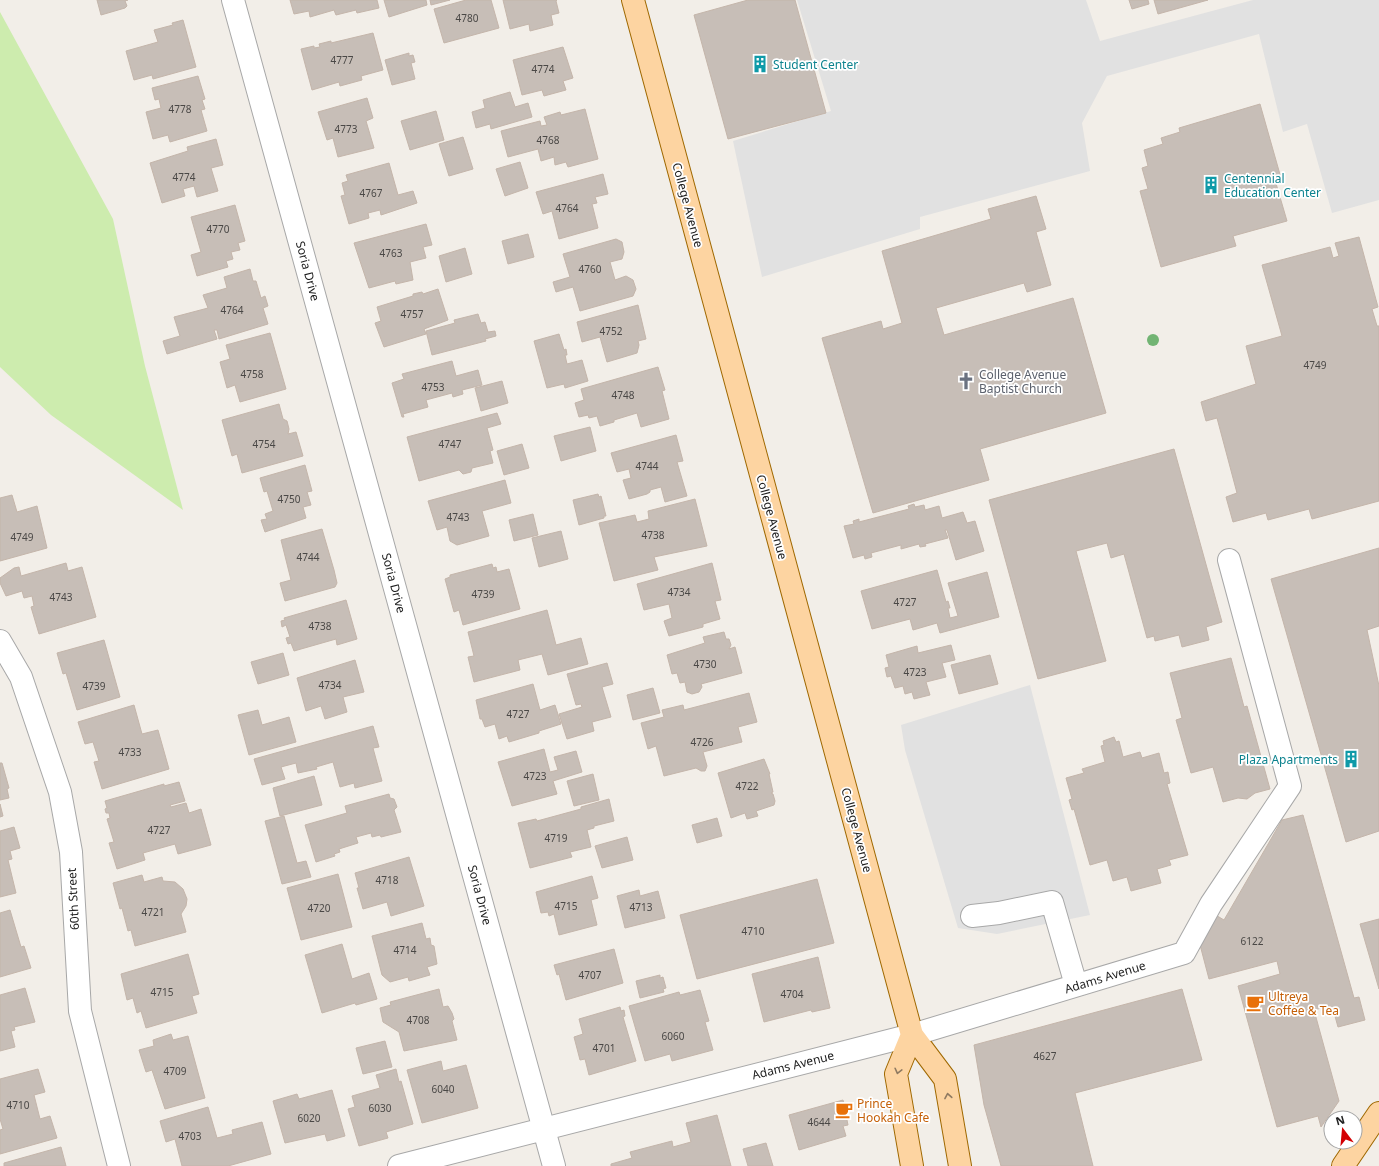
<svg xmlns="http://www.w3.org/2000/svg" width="1379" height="1166" font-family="'Noto Sans',sans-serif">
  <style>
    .grass { fill: #cdecae }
    .parking { fill: #e1e1e1 }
    .building { fill: #c7beb7; stroke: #c4b5aa }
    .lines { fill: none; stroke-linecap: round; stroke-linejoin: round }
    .minor-casing { stroke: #a8a8a8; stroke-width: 24 }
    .major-casing { stroke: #9f6800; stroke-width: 24 }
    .minor { stroke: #fff; stroke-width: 22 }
    .major { stroke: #fdd4a1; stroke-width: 22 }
    .tree { fill: #72b473 }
    .oneway { stroke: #8f7a61 }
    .labels { text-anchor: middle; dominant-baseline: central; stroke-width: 3.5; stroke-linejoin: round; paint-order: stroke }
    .number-label { font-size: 10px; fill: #4a4846 }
    .culture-label { font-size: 12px; fill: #0d838f; stroke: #fff; text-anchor: start }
    .street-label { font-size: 12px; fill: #212121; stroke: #fff }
    .worship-label { font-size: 12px; fill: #5b616d; stroke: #fff; text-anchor: start }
    .food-label { font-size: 12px; fill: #c56008; stroke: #fff; text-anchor: start }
  </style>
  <rect width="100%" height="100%" fill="#f2eee8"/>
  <path class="grass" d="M0 12 113 219 145 366 183 510 51 415 0 367Z"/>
  <path class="parking" d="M797 0H1086L1100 41 1253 0H1379V200L1332 213 1307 124 1283 132 1259 34 1107 76 1082 123 1090 171 920 217V229L762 277 733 141 831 111Z
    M1030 685 1090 915 997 934 958 928 905 750 901 725Z"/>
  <path class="building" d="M97 0H128L125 1 127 6 125 8 101 15Z
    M290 0H377L379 8 357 13 356 10 336 15 334 10 310 17 309 11 294 14Z
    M384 0H426L427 5 389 17Z
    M430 0H450L431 5Z
    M466 0H491L499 28 444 43 434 9Z
    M503 0H557L556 1 559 13 551 15 553 25 530 31 529 24 510 29Z
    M748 0H795L826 113 728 139 694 15Z
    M1129 0H1148L1149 4 1132 9Z
    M1154 0H1208L1158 14Z
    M183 20 196 67 153 79 152 75 134 80 126 51 158 42 154 30 173 25 172 23Z
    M373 33 383 70 361 76 362 80 340 86 339 82 312 90 301 49 314 46V48L320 47 319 44 331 41V43Z
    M563 47 573 78 563 81 566 90 544 96 542 90 522 95 513 60Z
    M409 53V56L413 55 415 62 411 63 415 79 392 85 385 60Z
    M198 76 205 99 202 100 205 109 201 110 207 131 170 142 168 135 153 139 146 112 161 108 159 99 155 100 152 88Z
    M510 92 515 107 528 103 532 117 491 129 490 124 476 128 472 112 485 108 483 100Z
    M367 98 373 118 366 121 374 148 338 157 333 138 327 140 318 112Z
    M1260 104 1281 178 1275 180 1287 221 1233 236 1236 246 1161 267 1140 191 1148 189 1142 168 1148 166 1144 150 1163 144 1161 138 1180 132 1179 128Z
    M585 109 598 159 568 167 566 162 555 165 554 157 541 161 538 149 508 157 501 131 540 121 541 126 547 125 544 117 560 112 561 115Z
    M436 111 444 140 410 150 401 121Z
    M463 137 473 169 449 176 439 144Z
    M216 139 223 165 211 168 218 191 197 197 194 186 183 189 185 196 162 203 150 163 188 151 187 147Z
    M520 162 528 188 505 196 496 169Z
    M389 163 398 195 413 191 417 203 381 215 380 210 368 213 369 218 349 224 341 196 345 195 342 183 348 181 346 175Z
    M603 174 608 194 595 197 597 203 592 204 598 228 559 239 552 211 543 214 536 192Z
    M1036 196 1046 229 1036 232 1051 285 1027 292 1024 283 936 308 944 335 1073 298 1106 413 980 449 989 480 873 513 822 338 881 321 883 329 902 323 882 251 991 219 988 209Z
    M235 205 245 241 238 243 240 250 231 252 233 259 226 261 228 267 197 276 191 255 201 252 191 217Z
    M426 224 432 245 423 247 426 258 410 262 413 280 396 284 395 281 369 288 354 243Z
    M528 234 534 257 508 264 502 241Z
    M1359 237 1378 307 1372 309 1377 326H1379V501L1312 519 1309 509 1268 520 1266 513 1233 522 1226 497 1237 493 1217 418 1206 421 1201 402 1256 384 1246 346 1282 336 1262 265 1330 247 1333 258 1339 256 1335 243Z
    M616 239 622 242 624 252 622 259 610 262 615 280 626 276 633 280 636 289 633 296 580 311 573 287 556 292 553 282 570 277 563 254Z
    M465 248 472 274 446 282 439 256Z
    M250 269 253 281H256L261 298 265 296 268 306 263 308 268 324 219 339 217 330H214L217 339 167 354 163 341 180 336 174 317 208 308 203 295 227 288 224 277Z
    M438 289 448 320 424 329 426 334 384 347 375 323 381 321 377 307 413 296V294L422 292 423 294Z
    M638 305 646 339 638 341 639 345 637 353 607 362 600 337 582 342 577 322Z
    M478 314 481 323 485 322 488 332 495 331 496 336 485 339 486 341 432 355 426 331 455 323 454 320Z
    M270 333 286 389 240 402 235 385 227 388 220 362 230 359 226 345Z
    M559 334 564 350 566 349 567 355H565L567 364 582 360 588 381 565 388 564 384 547 388 534 341Z
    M452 361 456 376 478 370 482 385 462 390 463 394 453 397 452 393 426 400 428 407 403 414 404 417H402L392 383 404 379 402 374Z
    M658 367 665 390 662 391 669 419 641 427 637 413 614 420V422L600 426 597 416 589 418 588 415 579 417 575 403 584 400 581 389Z
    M502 381 508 403 481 411 475 388Z
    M279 404 283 419 287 421 289 429 288 434 296 432 303 456 242 473 237 454 232 456 222 420Z
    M497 413 501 424 487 428 493 450 490 451 493 463 472 468 471 472 463 474 459 470 419 481 407 437Z
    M590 427 596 451 561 461 554 436Z
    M676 435 683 461 677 462 687 496 665 502 661 487 650 490V492L647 494 629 499 623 480 631 478 629 469 617 472 611 453Z
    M522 444 529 468 504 475 497 451Z
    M1174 449 1222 622 1206 627 1209 640 1182 647 1179 635 1155 641 1154 636 1147 638 1124 554 1111 558 1107 543 1076 551 1106 661 1038 679 989 500Z
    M305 465 312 491 307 492 311 505 303 507 306 518 265 532 261 520 267 519 265 514 273 511 267 491 264 492 260 478Z
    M505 480 511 503 482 511 489 536 457 545 450 541 447 527 437 530 428 501Z
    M598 494 599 497 601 496 606 516H604V518L579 525 573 500Z
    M12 495 17 512 37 506 47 548 0 561V498Z
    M695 499 707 546 654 557 658 570 614 581 599 523 635 515 637 522 649 519 648 511Z
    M914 504 915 507 924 505 925 510 939 506 942 518 963 512 967 523 975 521 984 551 956 560 947 530H945L948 538 925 544 926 546 920 547 919 544 901 549V545L871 553 872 557 865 559 864 555 853 558 844 526 854 524 853 521 859 519V522L909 509 908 506Z
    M533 514 538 535 514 541 509 520Z
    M322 529 334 570 337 583 335 587 285 601 280 583 291 580 281 540Z
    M561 531 568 559 539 567 532 538Z
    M1379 548V626L1367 630 1379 686V831L1346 842 1271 579Z
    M66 563 68 571 82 567 96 617 39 634 31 607 34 606 32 596 24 598 22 591 6 596 0 583V578L14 568 19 567 21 576Z
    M712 563 721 600 715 601 720 619 703 624V627L669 636 664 621 672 618 669 604 644 610 637 584Z
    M492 564 493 568 496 567 497 572 509 569 520 609 463 625 459 610 454 612 445 579 450 577V575Z
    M937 570 946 602 948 601 950 608H948L950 618 958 616 948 583 987 572 999 617 940 633 937 623 913 630 910 619 872 629 861 591Z
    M346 600 357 639 337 645 336 639 294 651 291 643 288 644 286 638 290 637 286 625 282 627 281 621 285 620 284 618Z
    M547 610 556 645 581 638 588 664 548 675 542 654 518 660 520 670 474 682 468 657 474 656 468 632Z
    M724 632 726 639H729L731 645 729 649 735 647 742 673 701 684 702 687 699 692 692 694 687 692 685 682 680 683 677 673 672 674 667 655 705 643 703 637Z
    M104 640 120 697 77 710 66 673 63 674 57 653Z
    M951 645 955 660 942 663 946 677 926 682 930 695 914 699 912 692 905 694 903 686 895 688 891 676 887 677 885 668 889 667 886 655 917 646 918 653Z
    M283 653 289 675 258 684 251 662Z
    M990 655 998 684 959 694 951 665Z
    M1231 658 1244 707 1247 706 1270 789 1255 793 1247 799 1238 798 1223 802 1213 767 1191 773 1176 720 1182 718 1170 673Z
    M355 660 364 692 343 697 347 712 325 719 321 706 306 711 297 678Z
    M607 663 613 684 602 687 611 717 592 722 594 731 567 739 559 714 582 707 581 704 576 705 567 674Z
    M533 684 540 710 555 705 561 724 539 731V733L509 742 507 736 499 739 495 724 485 727 482 719H480L476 700Z
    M653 688 660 713 633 720 627 695Z
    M749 693 757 722 738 727 742 742 703 752 707 766 705 771H701L696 768 664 776 656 746 648 749 641 723 664 717 662 710 683 705 684 710Z
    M134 705 142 734 158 730 169 769 102 789 94 762 99 761 93 742 85 744 78 722Z
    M258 710 262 725 289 717 296 742 249 755 238 715Z
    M373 726 379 747 373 748 382 781 355 788 354 783 340 787 333 762 316 767 317 769 298 773 296 763 281 767 285 779 262 785 254 759Z
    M1114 737 1116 742 1119 741 1123 757 1140 752 1142 758 1159 753 1164 773 1168 772 1170 783 1167 784 1188 855 1169 860 1171 865 1157 869 1161 883 1131 891 1127 877 1113 881 1107 860 1090 865 1074 809 1072 810 1069 800 1072 799 1066 778 1084 773 1082 769 1105 762 1101 746 1104 745 1103 741Z
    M544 749 550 772 558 770 554 757 576 751 582 772 553 781 557 794 512 806 498 762Z
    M764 759 770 774H769L773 792 771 793 773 794 775 801 774 805 756 811 758 816 747 819 745 813 731 818 718 773Z
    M0 763H2L9 788 7 789 9 798 0 800Z
    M593 774 599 800 574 806 567 781Z
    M314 776 322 805 280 816 273 788Z
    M179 782 185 801 170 805 171 807 186 803 189 813 201 809 211 845 178 854 175 844 143 853 145 860 117 869 109 843 114 842 107 819 110 818 109 813H106L105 809 107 808 105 801 164 784V786Z
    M389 794 390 798 394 799 397 807 394 810 401 832 381 837 380 835 372 837 371 833 356 837 358 843 339 849 340 852 334 854 335 856 316 862 305 825 347 813 345 806Z
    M609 799 614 821 594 826V828L587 830 591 847 570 852 572 857 530 868 518 823 536 819 537 821 581 809V807Z
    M0 804 3 816 0 817Z
    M1303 815 1354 998 1359 997 1365 1020 1338 1027 1333 1009 1326 1011 1325 1007 1314 1010 1339 1101 1321 1127 1318 1116 1277 1127 1238 986 1280 974 1277 961 1209 979 1199 941 1214 914 1224 920 1282 820Z
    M284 816 297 863 306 861 311 877 282 884 265 821Z
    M717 818 722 836 697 843 692 825Z
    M14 827 20 848 10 851 12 859 8 860 16 893 0 897V831Z
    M627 837 633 860 602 868 595 846Z
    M409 857 424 906 391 916 387 902 363 909 357 888H359L355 873Z
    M338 874 352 927 301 940 287 888Z
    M142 875 144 882 162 877 163 881 175 882 183 889 187 899 186 906 181 914 186 932 135 946 131 930 128 931 122 908 120 909 113 883Z
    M592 876 598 898 591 900 597 925 559 935 554 914 549 916 548 912 541 913 536 892Z
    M817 879 834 943 697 979 680 915Z
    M639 890 640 896 658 891 665 918 625 928 617 896Z
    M10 910 21 947 24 946 31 968 0 977V913Z
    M1379 919V989L1360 924Z
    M422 923 426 939 430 938 431 945 434 946 437 964 427 967 430 975 409 981 408 977 390 982 382 975 372 936Z
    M342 944 352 979 369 973 377 999 356 1005 355 1003 322 1013 305 955Z
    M614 949 623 983 566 1000 559 974 557 975 554 965Z
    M188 954 199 994 192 996 197 1013 146 1028 141 1011 137 1013 133 998 127 1000 121 974Z
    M818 957 830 1008 812 1012 811 1010 764 1022 752 974Z
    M660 975V978L663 977 666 988 663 989 664 992 640 998 636 981Z
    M25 988 35 1022 14 1027 15 1030 11 1031 15 1047 0 1051V995Z
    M439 989 443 1007 448 1006 452 1013 454 1019 452 1021 457 1040 404 1051 399 1032 383 1022 380 1008 391 1005 390 1002Z
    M1182 989 1202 1060 1075 1093 1093 1166H1001L984 1105 974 1045Z
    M700 990 709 1021 705 1022 713 1050 672 1061 670 1054 645 1061 629 1006 679 992 680 995Z
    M620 1007 621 1011 624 1010 625 1016 623 1017 636 1061 589 1075 585 1059 580 1060 574 1037 583 1034 579 1019Z
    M171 1034 173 1040 188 1036 205 1098 165 1109 152 1070 146 1072 139 1050 154 1046 153 1040Z
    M385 1041 392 1067 363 1074 356 1048Z
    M441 1061 443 1071 466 1065 478 1108 422 1123 407 1070Z
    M38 1069 45 1092 34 1095 40 1119 50 1116 57 1138 0 1154V1130L3 1129 0 1119V1079Z
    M396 1069 399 1082 401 1081 413 1124 386 1132 388 1138 359 1146 348 1109 355 1107 352 1096 380 1088 376 1075Z
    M332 1090 345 1136 327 1141 325 1134 285 1143 273 1101 297 1094 299 1099Z
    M843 1100 848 1119 847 1120 848 1125 843 1126 846 1136 799 1150 789 1115Z
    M208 1107 217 1138 233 1134 232 1130 262 1122 271 1154 228 1166H182L175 1139 166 1142 160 1121Z
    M717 1115 731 1166H611V1164L632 1158 630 1152 672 1141 673 1147 691 1142 686 1123Z
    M766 1143 773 1166H748L743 1149Z
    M61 1147 66 1166H4V1163Z"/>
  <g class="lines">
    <g class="minor-casing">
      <path id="minor" d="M233 0 554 1166
        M0 641 21 677 60 792 71 852 80 1011 119 1166
        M972 916 999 913 1052 902 1076 985
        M399 1166 912 1035 1184 953 1211 904 1290 786 1229 560"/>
    </g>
    <g class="major-casing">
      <path id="major" d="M633 0 912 1035 945 1079 960 1166
        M912 1166 896 1074 912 1035
        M1343 1166 1379 1113"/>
    </g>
    <use href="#minor" class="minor"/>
    <use href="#major" class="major"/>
  </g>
  <circle class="tree" cx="1153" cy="340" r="6"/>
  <defs><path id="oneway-chevron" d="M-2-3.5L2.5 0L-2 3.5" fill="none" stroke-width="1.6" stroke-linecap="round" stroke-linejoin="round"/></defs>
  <g class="oneway">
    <use href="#oneway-chevron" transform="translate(898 1071) rotate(104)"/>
    <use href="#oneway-chevron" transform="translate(948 1096) rotate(-100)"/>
  </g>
  <defs>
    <g id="building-bare" transform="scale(1.38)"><path d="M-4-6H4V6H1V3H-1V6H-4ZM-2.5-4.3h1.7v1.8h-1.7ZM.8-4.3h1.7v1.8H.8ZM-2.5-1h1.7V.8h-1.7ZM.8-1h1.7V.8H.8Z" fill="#0f9aa8" stroke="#fff" stroke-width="2.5" paint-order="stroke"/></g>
    <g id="church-bare" transform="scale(1.38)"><path d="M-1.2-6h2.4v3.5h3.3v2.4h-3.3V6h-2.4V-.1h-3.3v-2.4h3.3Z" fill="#6b7280" stroke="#fff" stroke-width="2.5" paint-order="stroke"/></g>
    <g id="cafe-bare" transform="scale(1.38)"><path d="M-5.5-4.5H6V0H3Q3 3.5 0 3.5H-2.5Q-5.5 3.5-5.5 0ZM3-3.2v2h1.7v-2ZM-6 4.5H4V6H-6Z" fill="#e8710a" stroke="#fff" stroke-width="2.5" paint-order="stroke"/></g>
  </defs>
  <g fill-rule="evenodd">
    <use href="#building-bare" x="760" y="64"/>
    <use href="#building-bare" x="1211" y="185"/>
    <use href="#church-bare" x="966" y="381"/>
    <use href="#building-bare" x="1351" y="759"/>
    <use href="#cafe-bare" x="1255" y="1003"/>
    <use href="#cafe-bare" x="844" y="1110"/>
  </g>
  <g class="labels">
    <g class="number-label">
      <text x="467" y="18">4780</text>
      <text x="342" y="60">4777</text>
      <text x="543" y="69">4774</text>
      <text x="180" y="109">4778</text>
      <text x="346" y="129">4773</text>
      <text x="548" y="140">4768</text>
      <text x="184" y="177">4774</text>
      <text x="371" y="193">4767</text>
      <text x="567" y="208">4764</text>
      <text x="218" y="229">4770</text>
      <text x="391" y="253">4763</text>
      <text x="590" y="269">4760</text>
      <text x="232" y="310">4764</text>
      <text x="412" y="314">4757</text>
      <text x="611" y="331">4752</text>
      <text x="1315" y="365">4749</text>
      <text x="252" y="374">4758</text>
      <text x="433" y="387">4753</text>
      <text x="623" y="395">4748</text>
      <text x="264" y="444">4754</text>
      <text x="450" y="444">4747</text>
      <text x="647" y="466">4744</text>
      <text x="289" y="499">4750</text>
      <text x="458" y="517">4743</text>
      <text x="653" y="535">4738</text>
      <text x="22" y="537">4749</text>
      <text x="308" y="557">4744</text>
      <text x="679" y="592">4734</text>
      <text x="483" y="594">4739</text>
      <text x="61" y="597">4743</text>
      <text x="905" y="602">4727</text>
      <text x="320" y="626">4738</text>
      <text x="705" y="664">4730</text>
      <text x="915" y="672">4723</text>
      <text x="330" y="685">4734</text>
      <text x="94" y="686">4739</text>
      <text x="518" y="714">4727</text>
      <text x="702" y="742">4726</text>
      <text x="130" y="752">4733</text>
      <text x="535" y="776">4723</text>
      <text x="747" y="786">4722</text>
      <text x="159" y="830">4727</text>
      <text x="556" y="838">4719</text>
      <text x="387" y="880">4718</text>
      <text x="566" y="906">4715</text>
      <text x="641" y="907">4713</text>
      <text x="319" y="908">4720</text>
      <text x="153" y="912">4721</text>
      <text x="753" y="931">4710</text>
      <text x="1252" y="941">6122</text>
      <text x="405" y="950">4714</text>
      <text x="590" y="975">4707</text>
      <text x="162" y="992">4715</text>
      <text x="792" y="994">4704</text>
      <text x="418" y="1020">4708</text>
      <text x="673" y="1036">6060</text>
      <text x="604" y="1048">4701</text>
      <text x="1045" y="1056">4627</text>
      <text x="175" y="1071">4709</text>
      <text x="443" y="1089">6040</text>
      <text x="18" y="1105">4710</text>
      <text x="380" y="1108">6030</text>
      <text x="309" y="1118">6020</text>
      <text x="819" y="1122">4644</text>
      <text x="190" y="1136">4703</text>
    </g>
    <g class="culture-label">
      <text x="773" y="64">Student Center</text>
      <text x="1224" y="178">Centennial<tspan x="1224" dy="14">Education Center</tspan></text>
      <text x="1338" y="759" text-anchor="end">Plaza Apartments</text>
    </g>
    <g class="street-label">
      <text transform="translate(688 205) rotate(75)">College Avenue</text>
      <text transform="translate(308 271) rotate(75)">Soria Drive</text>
      <text transform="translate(772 517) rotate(75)">College Avenue</text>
      <text transform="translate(394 583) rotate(75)">Soria Drive</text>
      <text transform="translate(857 830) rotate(75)">College Avenue</text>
      <text transform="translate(480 895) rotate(75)">Soria Drive</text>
      <text transform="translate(73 899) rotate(-93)">60th Street</text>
      <text transform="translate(1105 977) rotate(-17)">Adams Avenue</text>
      <text transform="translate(793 1065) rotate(-14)">Adams Avenue</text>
    </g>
    <g class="worship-label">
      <text x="979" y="374">College Avenue<tspan x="979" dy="14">Baptist Church</tspan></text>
    </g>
    <g class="food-label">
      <text x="1268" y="996">Ultreya<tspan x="1268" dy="14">Coffee &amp; Tea</tspan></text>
      <text x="857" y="1103">Prince<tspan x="857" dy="14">Hookah Cafe</tspan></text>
    </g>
  </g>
  <g transform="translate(1343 1130) rotate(344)"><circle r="19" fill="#ffffff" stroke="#a6a6a6"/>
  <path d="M0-3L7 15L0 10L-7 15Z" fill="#d30003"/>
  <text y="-6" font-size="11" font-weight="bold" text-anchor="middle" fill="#212121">N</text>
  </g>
</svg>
